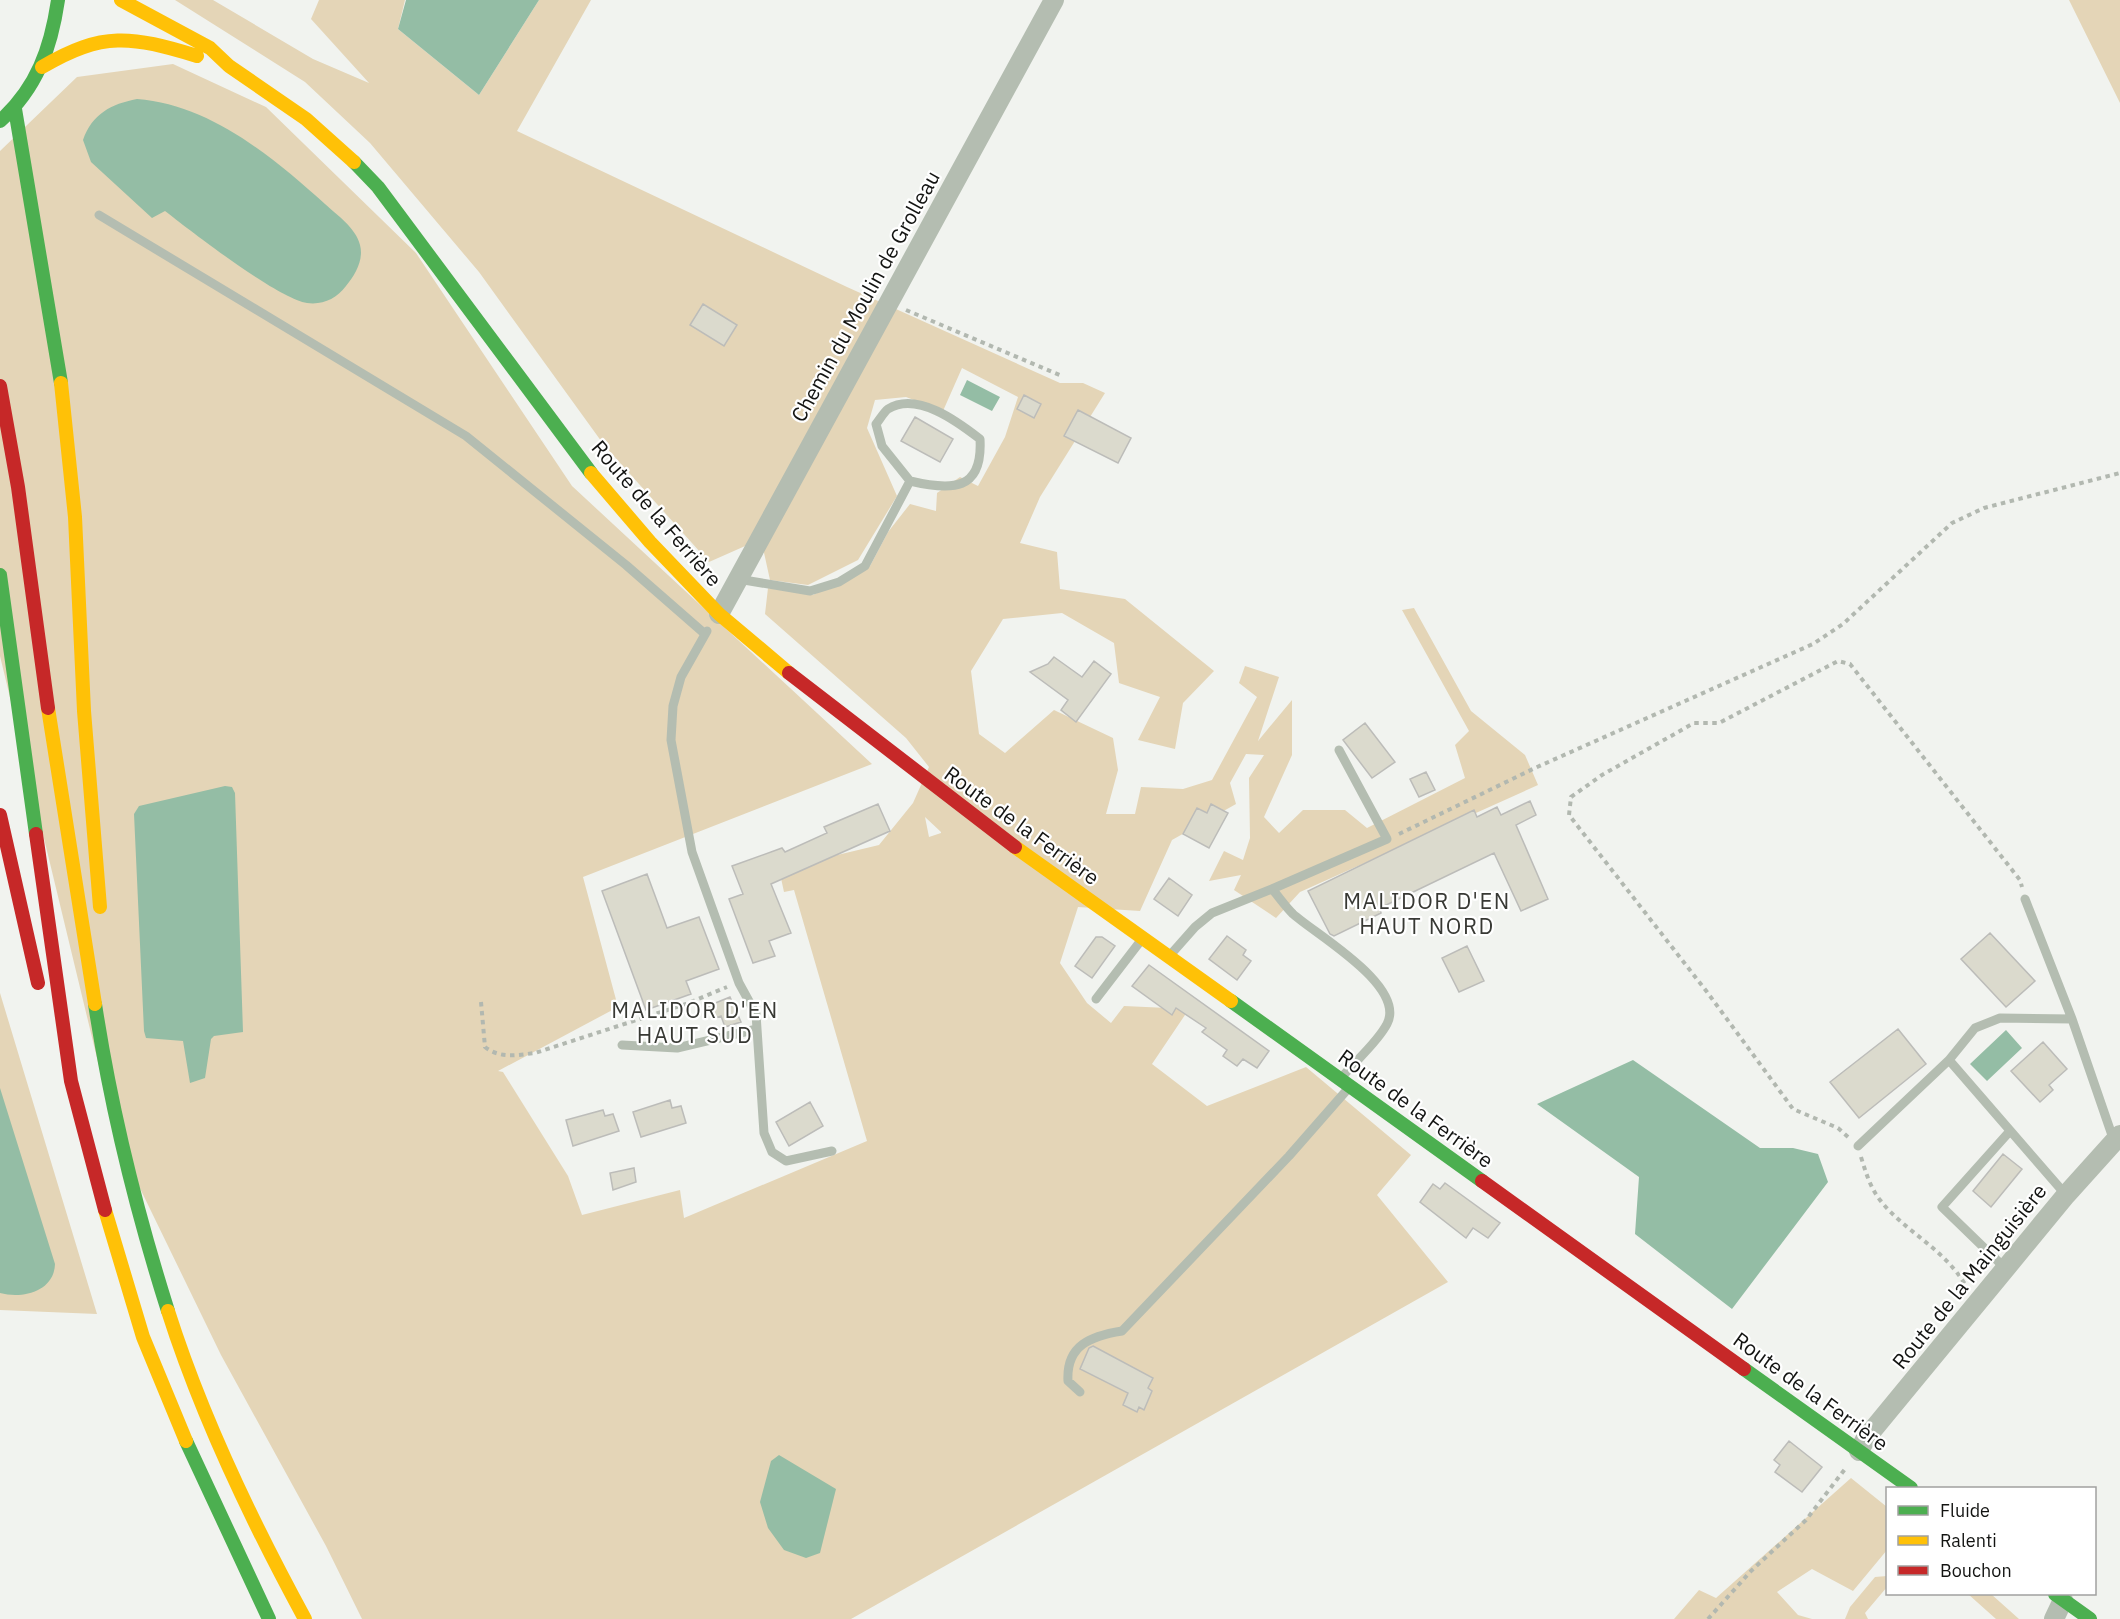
<svg xmlns="http://www.w3.org/2000/svg" width="2120" height="1619" font-family="'IBM Plex Sans',sans-serif">
  <style>
    .green { fill: #e4d5b7; fill-rule: evenodd }
    .water { fill: #94bda5 }
    .building { fill: #dbdacd; stroke: #bcbcb9; stroke-width: 1.5 }
    .lines { fill: none; stroke-linecap: round; stroke-linejoin: round }
    .path { stroke: #b2b8b0; stroke-width: 4; stroke-dasharray: 4.5 4.5; stroke-linecap: butt }
    .lane { stroke: #b4bdb1; stroke-width: 9 }
    .street { stroke: #b4bdb1; stroke-width: 20 }
    .fast { stroke: #4caf50; stroke-width: 14 }
    .slow { stroke: #ffc107; stroke-width: 14 }
    .jam { stroke: #c62828; stroke-width: 14 }
    .labels { text-anchor: middle; dominant-baseline: central; stroke-width: 4.5; stroke-linejoin: round; paint-order: stroke }
    .street-label { font-size: 21px; fill: #131412; stroke: #fff }
    .neighbourhood-label { font-size: 22px; letter-spacing: 1.5px; fill: #383934; stroke: #fff }
  </style>
  <rect width="100%" height="100%" fill="#f1f3ef"/>
  <path class="green" d="M175 0H213L313 59 369 83 311 19 319 0H405L398 29 479 95 539 0H591L517 131 847 287 1060 383H1083L1105 393 1040 497 1020 543 1057 552 1060 589 1125 599 1214 671 1183 703 1175 749 1138 740 1160 697 1119 683 1114 643 1062 613 1003 619 971 671 979 734 1005 753 1054 710 1113 738 1118 770 1106 814H1135L1141 787 1183 789 1212 780 1257 697 1239 683 1245 666 1279 677 1258 741 1292 700V755L1264 817 1279 833 1303 810H1345L1367 828 1465 778 1455 745 1469 731 1402 610 1414 608 1471 711 1525 755 1538 785 1300 892 1276 918 1234 890 1241 875 1209 881 1224 851 1243 860 1250 838 1249 778 1264 755 1246 754 1230 783 1236 804 1172 840 1140 911 1078 907 1060 963 1087 1003 1111 1023 1124 1006 1189 1009 1152 1064 1207 1106 1306 1067 1411 1155 1377 1195 1448 1282 851 1619H362L326 1546 221 1355 117 1141 0 656V151L77 77 173 64 266 107 416 253 572 486 872 764 583 877 618 1007 498 1071 503 1072 568 1176 582 1215 680 1190 684 1218 867 1141 794 890 784 892 779 869 879 845 913 803 929 767 906 738 765 614 768 588 813 595 870 566 888 532 910 504 936 511 937 493 960 477 978 486 1005 437 1018 397 962 368 943 411 906 397 875 400 867 428 897 496 858 560 808 585 770 580 761 539 709 562 604 445 479 272 370 143 305 82ZM925 817 941 832V833L929 837Z
    M2069 0H2120V103Z
    M0 993 97 1314 0 1310Z
    M1851 1478 1887 1507V1550L1853 1591 1812 1569 1777 1592 1798 1615 1812 1619H1674L1699 1590 1716 1598Z
    M1887 1576V1587L1865 1613 1868 1619H1845L1850 1607 1875 1577Z
    M1968 1594H1991L2019 1619H1996Z"/>
  <path class="water" d="M406 0H539L479 95 398 29Z
    M137 99C209 104 273 157 325 204 337 215 356 228 360 245 364 260 355 275 346 286 336 299 323 305 307 303 277 298 192 232 165 211L152 218 91 162 83 140C92 114 111 104 137 99Z
    M967 380 1000 397 992 411 960 395Z
    M225 786 232 787 235 793 243 1032 214 1036 211 1039 205 1078 190 1083 183 1041 146 1038 144 1031 134 814 139 806Z
    M2006 1030 2022 1048 1987 1081 1970 1064Z
    M1633 1060 1760 1148H1793L1818 1154 1828 1182 1732 1309 1635 1234 1639 1177 1537 1104Z
    M0 1088 55 1264C54 1292 22 1299 0 1293Z
    M779 1455 836 1489 820 1553 806 1558 784 1550 768 1528 760 1502 771 1461Z"/>
  <path class="building" d="M703 304 737 325 724 346 690 325Z
    M1024 395 1041 404 1034 418 1017 409Z
    M1078 410 1131 438 1118 463 1064 436Z
    M915 417 953 439 940 462 901 441Z
    M1054 657 1082 677 1094 661 1111 674 1076 722 1061 710 1068 700 1030 672 1048 664Z
    M1365 723 1395 762 1372 778 1343 740Z
    M1426 772 1435 790 1419 797 1410 779Z
    M1530 801 1536 815 1516 825 1548 899 1521 911 1494 853 1380 908 1381 913 1334 936 1330 934 1308 891 1474 810 1477 817 1497 807 1501 815Z
    M878 804 890 831 771 884 791 933 769 941 775 956 753 963 729 899 743 894 732 866 782 848 785 852 827 833 824 827Z
    M1211 804 1228 813 1209 848 1183 834 1197 808 1207 813Z
    M647 874 667 928 699 917 719 969 686 981 691 994 646 1010 602 891Z
    M1169 878 1192 895 1178 916 1154 899Z
    M1990 933 2035 981 2006 1007 1961 959Z
    M1227 936 1246 950 1243 955 1251 961 1237 980 1209 959Z
    M1096 937H1102L1115 946 1092 978 1075 966Z
    M1467 946 1484 981 1459 992 1442 958Z
    M1149 965 1269 1051 1257 1068 1243 1059 1237 1066 1223 1056 1227 1050 1202 1032 1206 1028 1176 1008 1172 1015 1132 986Z
    M730 997 741 1022 725 1027 721 1016 713 1019 708 1006Z
    M1898 1029 1926 1064 1859 1118 1830 1082Z
    M2043 1042 2067 1069 2049 1085 2053 1090 2040 1102 2011 1071Z
    M670 1100 672 1108 681 1106 686 1123 641 1137 633 1112Z
    M810 1102 823 1126 789 1146 776 1122Z
    M603 1110 605 1116 613 1114 619 1131 573 1146 566 1120Z
    M2003 1154 2022 1169 1991 1207 1973 1191Z
    M634 1168 636 1182 613 1190 610 1173Z
    M1445 1183 1500 1223 1488 1238 1473 1228 1466 1238 1420 1202 1433 1184 1440 1189Z
    M1093 1346 1153 1378 1148 1388 1152 1391 1144 1410 1139 1407 1137 1412 1123 1405 1128 1393 1080 1369 1089 1348Z
    M1789 1441 1822 1467 1802 1492 1775 1472 1780 1465 1774 1460Z"/>
  <g class="lines">
    <path class="path" d="M906 310 1062 376
      M1399 834 1535 768 1813 644 1843 624 1952 523 1984 508 2120 473
      M481 1002 485 1047C500 1059 518 1055 535 1053L686 1004 727 987
      M1848 1137 1838 1128 1793 1109 1707 992 1569 815 1571 797 1602 775 1694 723H1719L1838 661 1850 664 2020 880 2022 887
      M1861 1157C1866 1173 1870 1187 1880 1200 1905 1232 1944 1248 1966 1286
      M1708 1619 1751 1571 1806 1520 1845 1469"/>
    <path class="lane" d="M99 215 466 436 626 565 705 634
      M738 579 810 591 839 582 865 566 910 481 882 446 876 424C880 419 884 412 888 409 917 391 958 422 980 439 983 491 952 491 910 481
      M707 631 681 677 673 706 671 740 692 852 739 983 756 1014 764 1133 772 1152 786 1161 832 1151
      M1272 889 1387 839 1339 750
      M2025 899 2072 1019 2114 1141
      M1172 953 1195 927 1212 913 1272 889C1279 897 1285 906 1293 914 1315 934 1407 986 1387 1024 1377 1043 1356 1060 1342 1077
      M1096 999 1139 943
      M622 1045 677 1048 757 1029
      M1949 1060 2066 1195
      M1858 1146 1949 1060 1975 1028 2000 1018 2072 1019
      M2006 1269 1942 1207 2010 1131
      M1080 1392 1068 1381C1066 1345 1091 1336 1122 1331L1289 1156 1346 1091"/>
    <path class="street" d="M719 614 1054 0
      M1859 1451 1866 1438 2066 1195 2120 1135
      M2054 1619 2063 1600"/>
    <path class="fast" d="M15 109 61 383
      M0 121C37 88 51 48 58 0
      M354 162 378 187 591 473
      M0 575 36 834
      M1231 1001 1482 1181
      M95 1004C111 1109 136 1210 168 1311
      M1744 1369 1911 1488
      M186 1441 269 1619
      M2055 1594 2090 1619"/>
    <path class="slow" d="M121 0 210 48 229 66 306 119 354 162
      M42 67C103 31 131 36 197 56
      M61 383 75 517 84 711 100 907
      M591 473 650 542 719 614 789 673
      M48 708 95 1004
      M1015 847 1231 1001
      M105 1210 143 1337 186 1441
      M168 1311C202 1418 251 1520 305 1619"/>
    <path class="jam" d="M0 386 18 487 48 708
      M789 673 1015 847
      M0 815 38 983
      M36 834 71 1081 105 1210
      M1482 1181 1744 1369"/>
  </g>
  <g class="labels">
    <g class="street-label">
      <text transform="translate(865 296) rotate(-61)">Chemin du Moulin de Grolleau</text>
      <text transform="translate(657 513) rotate(49)">Route de la Ferrière</text>
      <text transform="translate(1022 825) rotate(36)">Route de la Ferrière</text>
      <text transform="translate(1416 1108) rotate(36)">Route de la Ferrière</text>
      <text transform="translate(1969 1276) rotate(-51)">Route de la Mainguisière</text>
      <text transform="translate(1811 1391) rotate(36)">Route de la Ferrière</text>
    </g>
    <g class="neighbourhood-label">
      <text x="1427" y="900">MALIDOR D'EN<tspan x="1427" dy="25">HAUT NORD</tspan></text>
      <text x="695" y="1009">MALIDOR D'EN<tspan x="695" dy="25">HAUT SUD</tspan></text>
    </g>
  </g>
  <rect x="1886" y="1487" width="210" height="108" fill="#ffffff" stroke="#a1a1a0" stroke-width="1.5"/>
  <rect x="1898" y="1506" width="30" height="9" fill="#4caf50" stroke="#a1a1a0" stroke-width="1.5"/>
  <text x="1940" y="1517" font-size="18" fill="#131412">Fluide</text>
  <rect x="1898" y="1536" width="30" height="9" fill="#ffc107" stroke="#a1a1a0" stroke-width="1.5"/>
  <text x="1940" y="1547" font-size="18" fill="#131412">Ralenti</text>
  <rect x="1898" y="1566" width="30" height="9" fill="#c62828" stroke="#a1a1a0" stroke-width="1.5"/>
  <text x="1940" y="1577" font-size="18" fill="#131412">Bouchon</text>
</svg>
